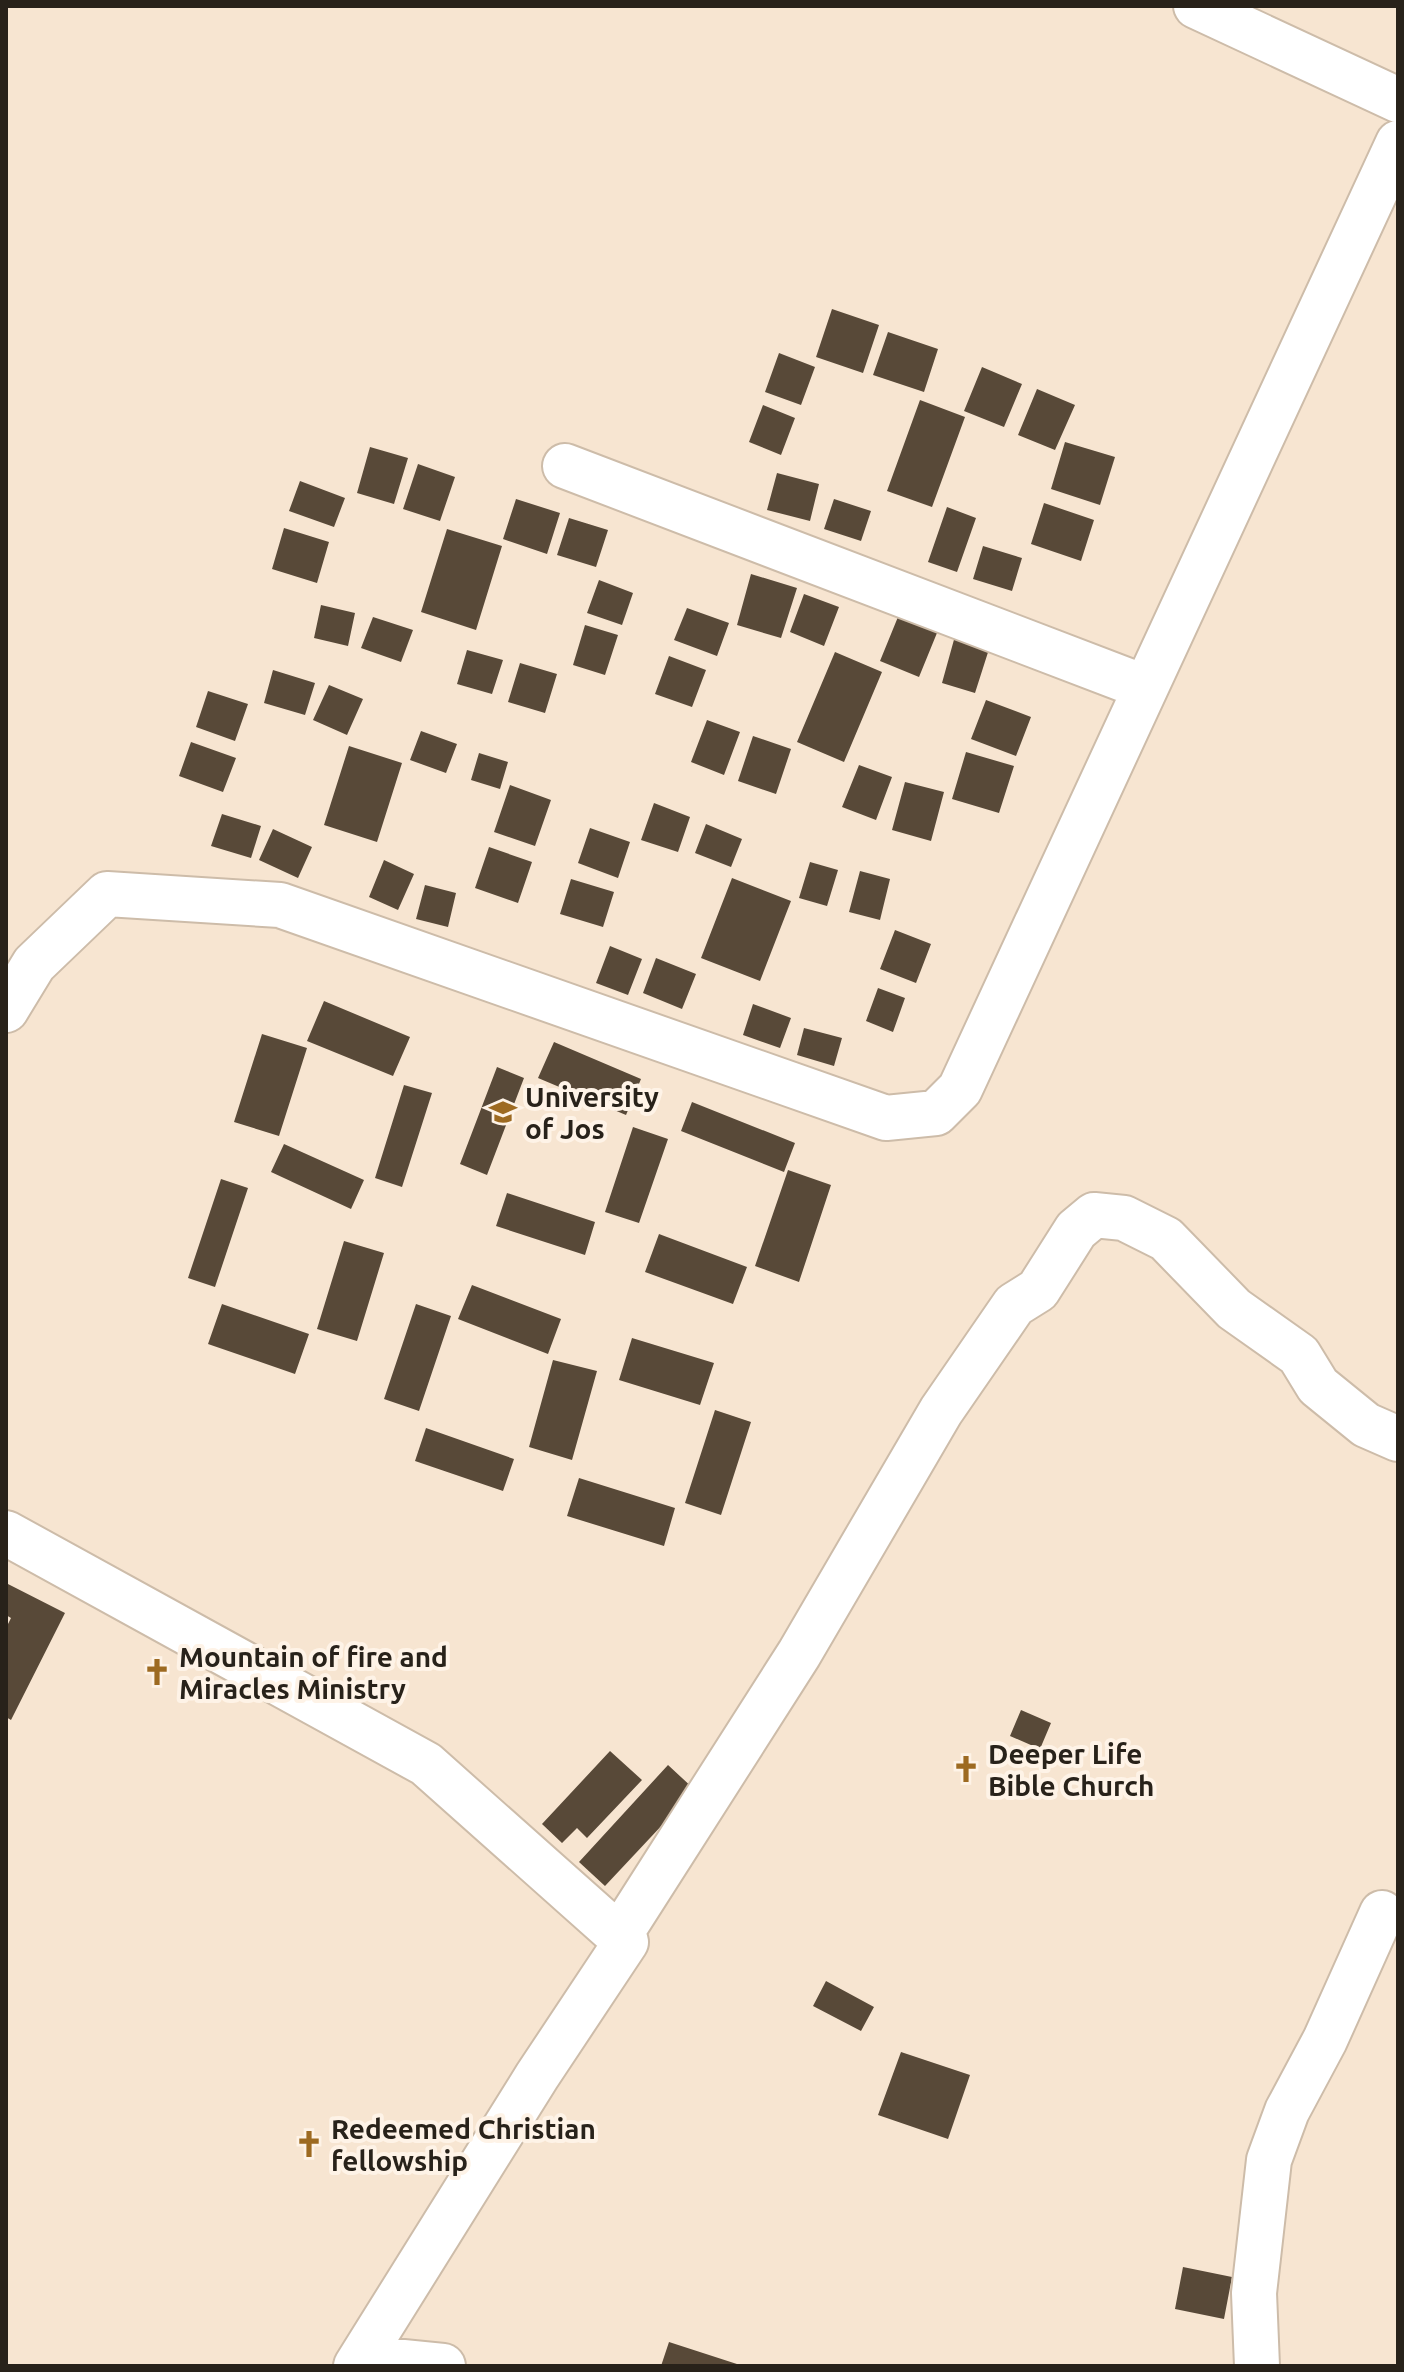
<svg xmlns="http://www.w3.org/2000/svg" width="1404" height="2372" font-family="Ubuntu,sans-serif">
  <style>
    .building { fill: #584938 }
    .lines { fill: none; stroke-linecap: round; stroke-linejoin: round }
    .minor-casing { stroke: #cdbca9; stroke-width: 48 }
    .minor { stroke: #fff; stroke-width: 44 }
    .labels { text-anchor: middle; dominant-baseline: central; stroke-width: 8; stroke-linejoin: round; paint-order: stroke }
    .poi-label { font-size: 28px; font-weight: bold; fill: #28221a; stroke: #fef3e7; text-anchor: start }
  </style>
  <rect width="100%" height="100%" fill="#f7e5d1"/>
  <path class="building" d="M832 309 879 325 863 373 816 357Z
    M888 332 938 349 924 392 873 375Z
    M779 353 815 367 801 405 765 392Z
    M982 367 1022 384 1004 427 964 411Z
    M1037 389 1075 405 1055 450 1018 435Z
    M920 400 965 417 932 507 887 491Z
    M763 405 795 418 781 455 749 442Z
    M1065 442 1115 457 1100 505 1051 489Z
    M370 447 408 458 394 504 357 493Z
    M418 464 455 477 440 521 403 509Z
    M777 473 819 484 810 521 767 510Z
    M300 481 345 498 334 527 289 511Z
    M516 499 560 513 547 554 503 539Z
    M834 499 871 511 861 541 824 529Z
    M1044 503 1094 520 1081 561 1031 544Z
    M947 507 976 518 957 572 928 562Z
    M569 518 608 530 596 567 557 555Z
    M284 528 329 542 317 583 272 569Z
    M447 529 502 546 476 630 421 612Z
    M983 546 1022 558 1012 591 973 579Z
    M751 574 797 588 781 638 737 625Z
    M599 580 633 593 622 625 587 613Z
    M804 594 839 607 824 646 790 632Z
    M321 605 355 613 348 646 314 638Z
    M687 608 729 623 717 656 674 640Z
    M900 612 939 628 919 677 880 661Z
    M373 617 413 630 401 662 361 648Z
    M585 625 618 635 605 675 573 665Z
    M955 636 990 646 975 693 942 683Z
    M467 650 503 660 492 694 457 684Z
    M835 652 882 672 844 762 797 742Z
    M669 656 706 670 692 707 655 694Z
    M520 663 557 674 545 713 508 702Z
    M273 670 315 683 305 715 264 703Z
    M329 685 363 699 347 735 313 720Z
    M208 691 248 704 235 741 196 727Z
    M986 700 1031 717 1016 756 971 739Z
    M707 720 740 732 724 775 691 762Z
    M421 731 457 744 446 773 410 760Z
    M753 736 791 749 776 794 738 781Z
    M191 742 236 758 223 792 179 776Z
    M349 746 402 763 377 842 324 825Z
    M966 752 1014 766 999 813 952 799Z
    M479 753 508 762 500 789 471 780Z
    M859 765 892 777 876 820 842 807Z
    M905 782 944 792 931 841 892 830Z
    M510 785 551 800 535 846 494 832Z
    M654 803 690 817 678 852 641 840Z
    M222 814 261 826 251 858 211 846Z
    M706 824 742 839 731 867 695 853Z
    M590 828 630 842 618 878 578 863Z
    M273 829 312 847 298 878 259 860Z
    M489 847 532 862 518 903 475 888Z
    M384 860 414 874 398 910 369 897Z
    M810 862 838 870 827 906 799 898Z
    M860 871 890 879 880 920 849 912Z
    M732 878 791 901 760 981 701 958Z
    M571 879 614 892 603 927 560 914Z
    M425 885 456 893 448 927 416 919Z
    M895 930 931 944 916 983 880 969Z
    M610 946 642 959 628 995 596 983Z
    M656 958 696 974 682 1009 643 993Z
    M878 988 905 998 893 1032 866 1021Z
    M324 1001 410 1037 393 1076 307 1041Z
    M753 1004 791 1018 780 1048 743 1035Z
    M804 1028 842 1038 834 1066 797 1055Z
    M262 1034 307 1048 279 1136 234 1122Z
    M554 1042 641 1079 626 1115 538 1078Z
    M497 1067 524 1078 487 1175 460 1164Z
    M404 1085 432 1093 402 1187 375 1178Z
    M692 1102 795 1143 784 1172 681 1131Z
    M633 1127 668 1139 639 1223 605 1212Z
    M284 1144 364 1180 351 1209 271 1172Z
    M788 1170 831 1185 799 1282 755 1266Z
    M221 1179 248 1188 215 1287 188 1278Z
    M507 1193 595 1222 585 1255 496 1226Z
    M659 1234 747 1267 733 1304 645 1272Z
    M344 1241 384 1253 357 1341 317 1329Z
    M472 1285 561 1319 548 1354 458 1319Z
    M222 1304 309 1334 295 1374 208 1344Z
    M416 1304 451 1316 419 1411 384 1399Z
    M632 1338 714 1363 700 1405 619 1380Z
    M553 1360 597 1371 572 1460 529 1447Z
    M715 1410 751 1422 721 1515 685 1503Z
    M426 1428 514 1459 503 1491 415 1461Z
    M579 1478 675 1508 664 1546 567 1516Z
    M6 1583 65 1613 11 1720 6 1717V1628L11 1618 6 1615Z
    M1021 1710 1051 1723 1040 1749 1010 1736Z
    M610 1751 642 1780 587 1838 577 1828 562 1843 542 1824Z
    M668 1765 695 1790 605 1886 579 1862Z
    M826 1981 874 2007 861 2031 813 2006Z
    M901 2052 970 2075 948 2139 878 2115Z
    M1183 2267 1232 2277 1224 2319 1175 2309Z
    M669 2342 740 2365V2366H661Z"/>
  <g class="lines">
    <g class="minor-casing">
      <path id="minor" d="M1196 6 1398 100
        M565 466 1144 687
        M6 1010 34 964 107 894 280 905 886 1118 936 1113 960 1089C1105 773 1254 459 1398 143
        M6 1533 426 1764 626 1942 537 2076 356 2366
        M619 1936 799 1654 941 1411 1014 1305 1038 1290 1076 1230 1094 1215 1124 1218 1166 1239 1234 1309 1299 1355 1318 1386 1366 1425 1398 1439
        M363 2358 443 2366
        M1257 2366 1254 2293 1269 2160 1287 2111 1325 2040 1382 1913"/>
    </g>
    <use href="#minor" class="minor"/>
  </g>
  <defs>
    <g id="university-bare" transform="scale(2.16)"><path d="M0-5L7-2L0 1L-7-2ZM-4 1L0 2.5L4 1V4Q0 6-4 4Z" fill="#9d6a21" stroke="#fef3e7" stroke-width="2.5" paint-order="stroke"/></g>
    <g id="church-bare" transform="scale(2.16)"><path d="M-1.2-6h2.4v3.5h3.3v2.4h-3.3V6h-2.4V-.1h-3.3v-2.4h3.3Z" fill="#9d6a21" stroke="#fef3e7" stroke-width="2.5" paint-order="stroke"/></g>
  </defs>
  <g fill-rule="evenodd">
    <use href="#university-bare" x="503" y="1112"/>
    <use href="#church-bare" x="157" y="1672"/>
    <use href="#church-bare" x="966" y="1769"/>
    <use href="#church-bare" x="309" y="2144"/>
  </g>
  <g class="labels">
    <g class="poi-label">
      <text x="525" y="1096">University<tspan x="525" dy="32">of Jos</tspan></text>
      <text x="179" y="1656">Mountain of fire and<tspan x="179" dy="32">Miracles Ministry</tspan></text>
      <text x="988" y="1753">Deeper Life<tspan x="988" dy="32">Bible Church</tspan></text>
      <text x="331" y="2128">Redeemed Christian<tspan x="331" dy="32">fellowship</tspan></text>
    </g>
  </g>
  <rect width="1404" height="2372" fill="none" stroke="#28221a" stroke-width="16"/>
</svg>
